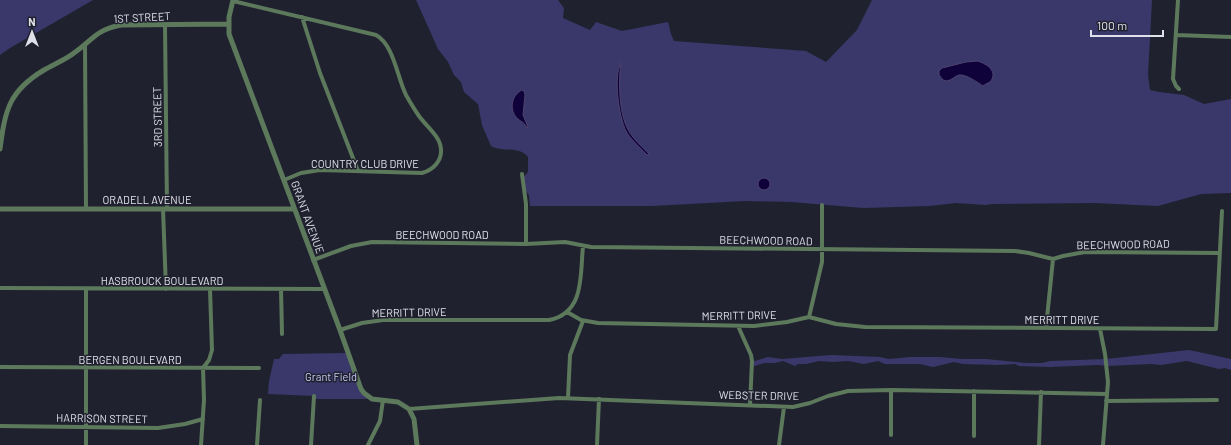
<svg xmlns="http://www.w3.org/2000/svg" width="1231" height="445" font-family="Barlow,sans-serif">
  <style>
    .green { fill: #3a386a }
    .water { fill: #0f013a; stroke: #4d446e }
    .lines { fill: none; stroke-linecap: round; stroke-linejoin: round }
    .minor { stroke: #5c795b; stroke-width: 4 }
    .tertiary { stroke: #5c795b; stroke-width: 5 }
    .labels { text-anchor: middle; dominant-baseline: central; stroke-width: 3; stroke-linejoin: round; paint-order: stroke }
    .street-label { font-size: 11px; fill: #dfe0e9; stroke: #20212f }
    .park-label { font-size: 11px; fill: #c8caf7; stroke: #20212f }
  </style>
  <rect width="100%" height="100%" fill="#20212f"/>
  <path class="green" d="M0 0H93L10 48 0 55Z
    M416 0H558L564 8 563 18 590 30 596 22 622 31 668 22 671 34 674 41 806 51 826 62 857 30 872 0H1152L1148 75 1150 90 1159 92 1184 95 1204 104 1231 99V193L1201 194 1158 206 1095 203 992 204 986 205 956 203 929 206 863 208 791 202 745 201 652 206H530L529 195 524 189 523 178 528 172V157C518 145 503 153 491 146L482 125 478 104 464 92 461 82 454 75 448 62 438 49Z
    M1189 350 1231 359V370L1225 368 1219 369 1187 361 1161 365 1151 364 1107 366 1098 365 1049 367 1019 366 1015 364 998 365 963 364 954 362 933 367 920 364H885L878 361 864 364 848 361 832 362 819 361 806 364H798L795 366 783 361 775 363H764L752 367 751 359 755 361 768 357 782 359 831 355 880 357 889 359 910 357H940L962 359H986L1026 363H1042L1050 361 1106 359Z
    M348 353 359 384 372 399H314V396L268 394 269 381 274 359H279L283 354Z"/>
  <path class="water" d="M977 61C985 63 998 70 991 81 989 83 985 84 983 86 977 82 966 74 959 75 955 76 952 80 947 81L943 80 939 75V71L942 68 966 62Z
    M621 63C618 82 619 117 630 133 635 141 643 147 649 154L647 155C640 147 631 140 626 131 619 117 613 76 621 63Z
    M522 90 524 91 525 95 523 115 528 127 527 128C524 121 520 122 516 117 509 108 512 95 522 90Z
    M758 184a6 6 0 1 1 12 0a6 6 0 1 1-12 0Z"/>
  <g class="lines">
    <path class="minor" d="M1178 0 1173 79 1176 86 1179 89
      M233 1 376 35C394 45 397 77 406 95 410 102 414 109 419 116 426 126 440 136 441 149 442 161 433 170 422 173L320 170 301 173 284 180
      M302 17 320 73 358 171
      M165 25 167 209
      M1176 35 1231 37
      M85 45 86 209
      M522 174 526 204V244
      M163 209 166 289
      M313 260 351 246 372 242 526 244 565 242 591 247 1015 251 1029 253 1053 259 1063 256 1085 252 1220 253
      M0 288 324 289
      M281 289 282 334
      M567 312 581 320 598 323 754 326 787 322 809 317 836 324 865 327 1216 329 1222 211
      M809 317 822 262V205
      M738 326 751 355 752 361 750 405
      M1046 328 1053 259
      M1100 329 1105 354 1108 382 1103 445
      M340 330 362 323 383 320H549C585 313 580 275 583 246
      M0 367 259 368
      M974 391V436
      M568 398 570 355 583 321
      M1106 401 1217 400
      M409 409 559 398 793 407 810 403 828 396 848 391 891 390 1107 394
      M0 426 158 428 185 424 203 419
      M891 435V390
      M86 445V289
      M201 445 204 400 203 368 209 360 212 350 210 289
      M257 445 260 400
      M311 445 314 396
      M368 445 380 421 383 400
      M597 445 599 399
      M779 445 784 407
      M1039 445 1041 392"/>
    <path class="tertiary" d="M233 0 229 17V34L340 330 361 389 364 393 372 399 398 402 409 409 414 419 417 445
      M0 149C5 110 9 91 44 70 54 64 65 60 74 53 93 40 95 30 121 25L229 24
      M0 209H294"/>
  </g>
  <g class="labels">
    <g class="street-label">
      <text transform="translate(142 17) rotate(-3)">1ST STREET</text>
      <text transform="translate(157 117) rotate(-91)">3RD STREET</text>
      <text x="365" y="163">COUNTRY CLUB DRIVE</text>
      <text x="147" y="199">ORADELL AVENUE</text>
      <text transform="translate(308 217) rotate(70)">GRANT AVENUE</text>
      <text x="442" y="234">BEECHWOOD ROAD</text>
      <text transform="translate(766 240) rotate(1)">BEECHWOOD ROAD</text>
      <text transform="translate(1123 244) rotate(-1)">BEECHWOOD ROAD</text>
      <text x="162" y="280">HASBROUCK BOULEVARD</text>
      <text transform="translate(409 312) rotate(-1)">MERRITT DRIVE</text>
      <text transform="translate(739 315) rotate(-1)">MERRITT DRIVE</text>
      <text x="1062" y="319">MERRITT DRIVE</text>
      <text x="130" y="359">BERGEN BOULEVARD</text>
      <text transform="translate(759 395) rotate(1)">WEBSTER DRIVE</text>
      <text transform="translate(102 418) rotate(1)">HARRISON STREET</text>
    </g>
    <g class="park-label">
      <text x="331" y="376">Grant Field</text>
    </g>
  </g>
  <g transform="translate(32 32)" stroke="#20212f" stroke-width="3" paint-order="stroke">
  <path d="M0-3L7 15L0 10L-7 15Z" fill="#dfe0e9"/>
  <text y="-6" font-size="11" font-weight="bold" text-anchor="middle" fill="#dfe0e9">N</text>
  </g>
  <path d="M1091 30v6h72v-6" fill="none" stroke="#dfe0e9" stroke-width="2"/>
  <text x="1097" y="30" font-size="12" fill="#dfe0e9" stroke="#20212f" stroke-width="3" paint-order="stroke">100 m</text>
</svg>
